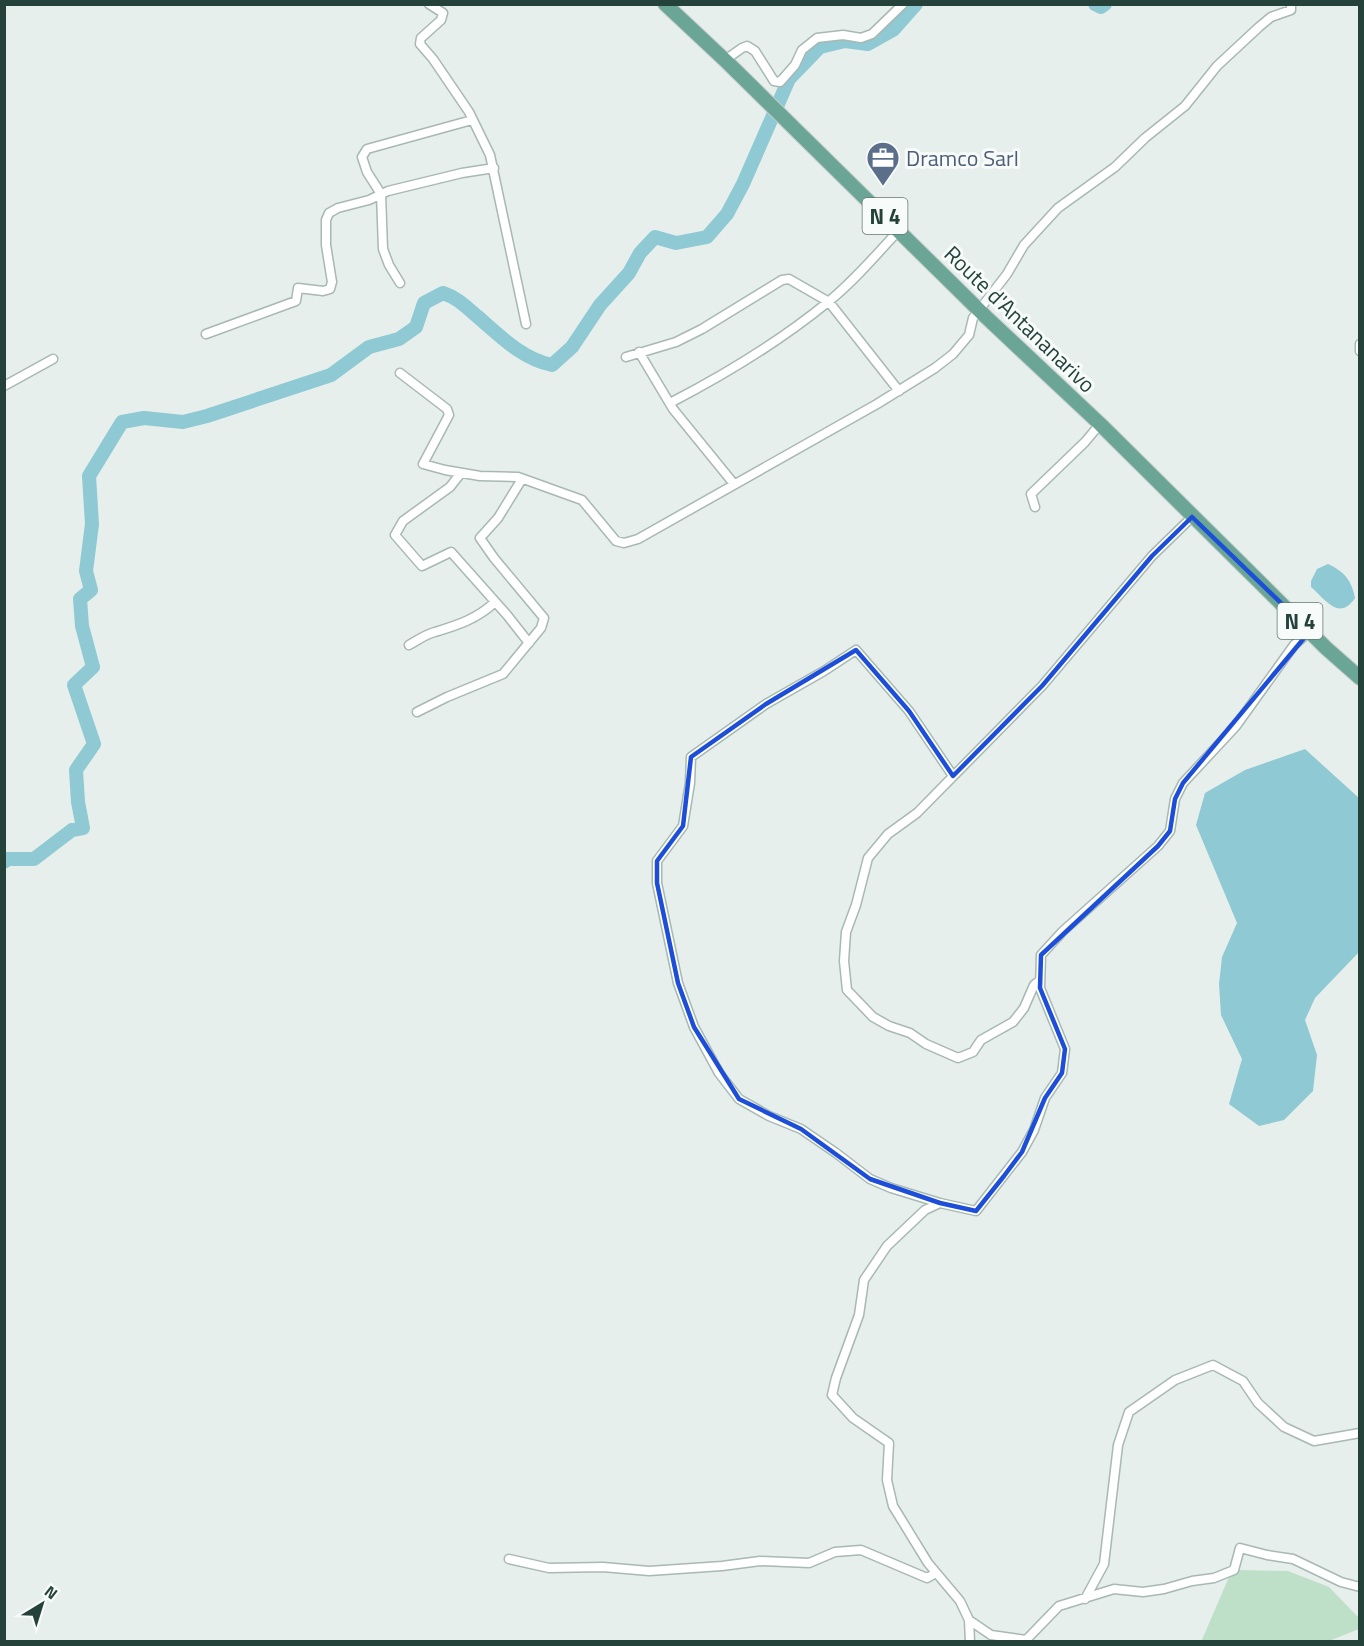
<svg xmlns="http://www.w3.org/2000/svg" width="1364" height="1646" font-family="'Titillium Web',sans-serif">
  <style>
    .green { fill: #bfe0c8 }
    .water { fill: #8ec9d4 }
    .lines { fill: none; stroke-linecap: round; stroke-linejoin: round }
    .river { stroke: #8ec9d4; stroke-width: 14 }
    .minor-casing { stroke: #a8b8b2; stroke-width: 11 }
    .primary-casing { stroke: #c2cac8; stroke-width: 16 }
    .minor { stroke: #fff; stroke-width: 8 }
    .primary { stroke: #6aa596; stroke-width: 14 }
    .marked { fill: none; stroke: #1d4ed8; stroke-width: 4.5; stroke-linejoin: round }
    .labels { text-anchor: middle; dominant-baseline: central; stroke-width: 6; stroke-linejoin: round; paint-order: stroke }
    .shield { fill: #f7fbf9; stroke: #637a73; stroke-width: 1.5 }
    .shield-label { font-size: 21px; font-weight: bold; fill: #24423a }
    .service-label { font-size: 22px; fill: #4e5e75; stroke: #f7fbf9; text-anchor: start }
    .street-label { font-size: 22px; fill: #24423a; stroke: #f7fbf9 }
  </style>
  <rect width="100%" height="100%" fill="#e6efeb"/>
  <path class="green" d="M1239 1570 1288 1571 1329 1587 1359 1618V1629L1329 1641 1201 1642 1229 1577Z"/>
  <path class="water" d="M1328 564C1344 571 1352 581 1355 598 1339 622 1325 599 1311 587V581L1317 569Z
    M1305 749 1359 798V952L1315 998 1305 1020 1317 1055 1313 1091 1284 1120 1259 1126 1229 1104 1242 1059 1221 1015 1219 984 1222 957 1237 923 1196 825 1205 793 1245 770Z"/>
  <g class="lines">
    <path class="river" d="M1095 4 1101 7 1105 4
      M4 862 8 859H34L72 830 83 828 78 802 76 770 94 744 74 685 93 667 82 626 80 599 91 590 86 571 92 524 89 476 122 422 144 418 183 422 207 416 331 375 369 347 399 339 416 327 424 303 443 293C458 298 466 307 478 317 500 336 522 359 552 365L572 347 600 305 629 273 640 253 655 237 676 243 707 237 727 214 743 184 789 79 820 47 845 41 868 44 893 30 916 4"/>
    <g class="minor-casing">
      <path id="minor" d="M429 4 443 13 441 20 421 38 420 44 433 59 469 112 490 155 526 324
        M725 60 742 48 747 46 755 51 774 81 780 82 795 65 802 50 817 38 843 35 861 38 872 34 903 4
        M400 283 389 265 383 249 381 194 367 172 362 157 367 149 472 120
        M206 334 296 301 298 288 323 291 330 289 332 282 326 245V220L329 213 338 208 369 200 388 191 462 173 494 168
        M1360 344V351
        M639 352 673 409 734 484
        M626 357 676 342 702 329 782 280 789 279 829 302 899 391
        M400 373 447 409 449 415 423 464 445 470 480 476 518 477 582 500 616 541 624 543 638 539 877 404 935 368 953 354 969 335 973 318 1007 274 1024 245 1058 208 1115 167 1145 138 1185 106 1217 66 1259 27 1271 17 1291 10V4
        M4 386 53 359
        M670 403C726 374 779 342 828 302 854 281 877 254 899 230
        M461 473 450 487 403 521 395 535 422 566 451 552 507 615 529 643
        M1035 507 1031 494 1085 442 1100 424
        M1310 631 1294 645 1236 726 1183 783 1175 799 1170 831 1158 846 1063 931 1041 955 1040 988 1065 1049 1062 1073 1045 1098 1034 1130 1022 1152 976 1211 940 1203 925 1210 887 1246 864 1280 859 1315 836 1378 832 1395 853 1418 889 1443 887 1480 893 1506 928 1563 960 1601 969 1620 991 1635 1026 1640 1059 1606 1114 1589 1143 1592 1164 1589 1192 1581 1214 1578 1234 1570 1240 1548 1267 1555 1293 1559 1341 1582 1360 1587
        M409 645C418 640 426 634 435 632 458 625 477 619 495 602
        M417 712 447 697 503 674 541 628 544 618 494 558 480 538 498 518 522 479
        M1040 980 1034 985 1024 1008 1013 1022 981 1040 973 1052 958 1058 926 1044 910 1033 889 1026 873 1017 847 990 844 961 846 932 856 905 868 858 888 834 917 813 1042 686 1152 556 1192 517
        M940 1203 891 1188 870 1179 836 1153 801 1129 769 1116 739 1099 719 1073 694 1027 678 983 657 883V861L683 826 690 783 691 757 766 704 824 671 856 650 909 711 953 776
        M509 1559 549 1568 603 1567 649 1571 722 1566 760 1561 809 1563 835 1552 861 1550 927 1578 936 1573
        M1085 1599 1104 1564 1118 1445 1129 1412 1175 1380 1213 1365 1243 1381 1258 1403 1284 1427 1314 1441 1360 1433
        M969 1620 970 1642"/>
    </g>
    <g class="primary-casing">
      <path id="primary" d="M665 4 728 63 986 317 1100 424 1326 648 1360 678"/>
    </g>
    <use href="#minor" class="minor"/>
    <use href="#primary" class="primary"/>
  </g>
  <path class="marked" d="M1192 517 1310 631 1183 783 1175 799 1170 831 1158 846 1041 955 1040 988 1065 1049 1062 1073 1045 1098 1022 1152 1004 1176 976 1211 940 1203 870 1179 801 1129 739 1099 694 1027 678 983 657 883V861L683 826 691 757 766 704 856 650 909 711 953 776 1042 686 1152 556Z"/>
  <defs>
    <g id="office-pin" transform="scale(1.725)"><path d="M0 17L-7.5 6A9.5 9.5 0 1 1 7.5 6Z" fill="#5c6f8a" stroke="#f7fbf9"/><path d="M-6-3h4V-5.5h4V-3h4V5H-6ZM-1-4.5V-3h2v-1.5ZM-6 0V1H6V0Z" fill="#fff"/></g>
  </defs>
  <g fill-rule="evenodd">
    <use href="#office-pin" x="883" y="158"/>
  </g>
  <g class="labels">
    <g class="shield">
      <rect x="862.5" y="198" width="45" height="36" rx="4.5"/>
      <rect x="1277.5" y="603" width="45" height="36" rx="4.5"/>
    </g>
    <g class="shield-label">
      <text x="885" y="216">N 4</text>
      <text x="1300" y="621">N 4</text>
    </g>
    <g class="service-label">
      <text x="906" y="158">Dramco Sarl</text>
    </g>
    <g class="street-label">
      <text transform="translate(1020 319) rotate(44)">Route d'Antananarivo</text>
    </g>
  </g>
  <rect width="1364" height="1646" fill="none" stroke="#24423a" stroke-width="12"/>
  <g transform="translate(42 1604) rotate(38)" stroke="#f7fbf9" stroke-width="4.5" paint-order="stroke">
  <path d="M0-4.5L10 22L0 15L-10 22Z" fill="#24423a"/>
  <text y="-9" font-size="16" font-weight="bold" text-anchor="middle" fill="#24423a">N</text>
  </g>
</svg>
